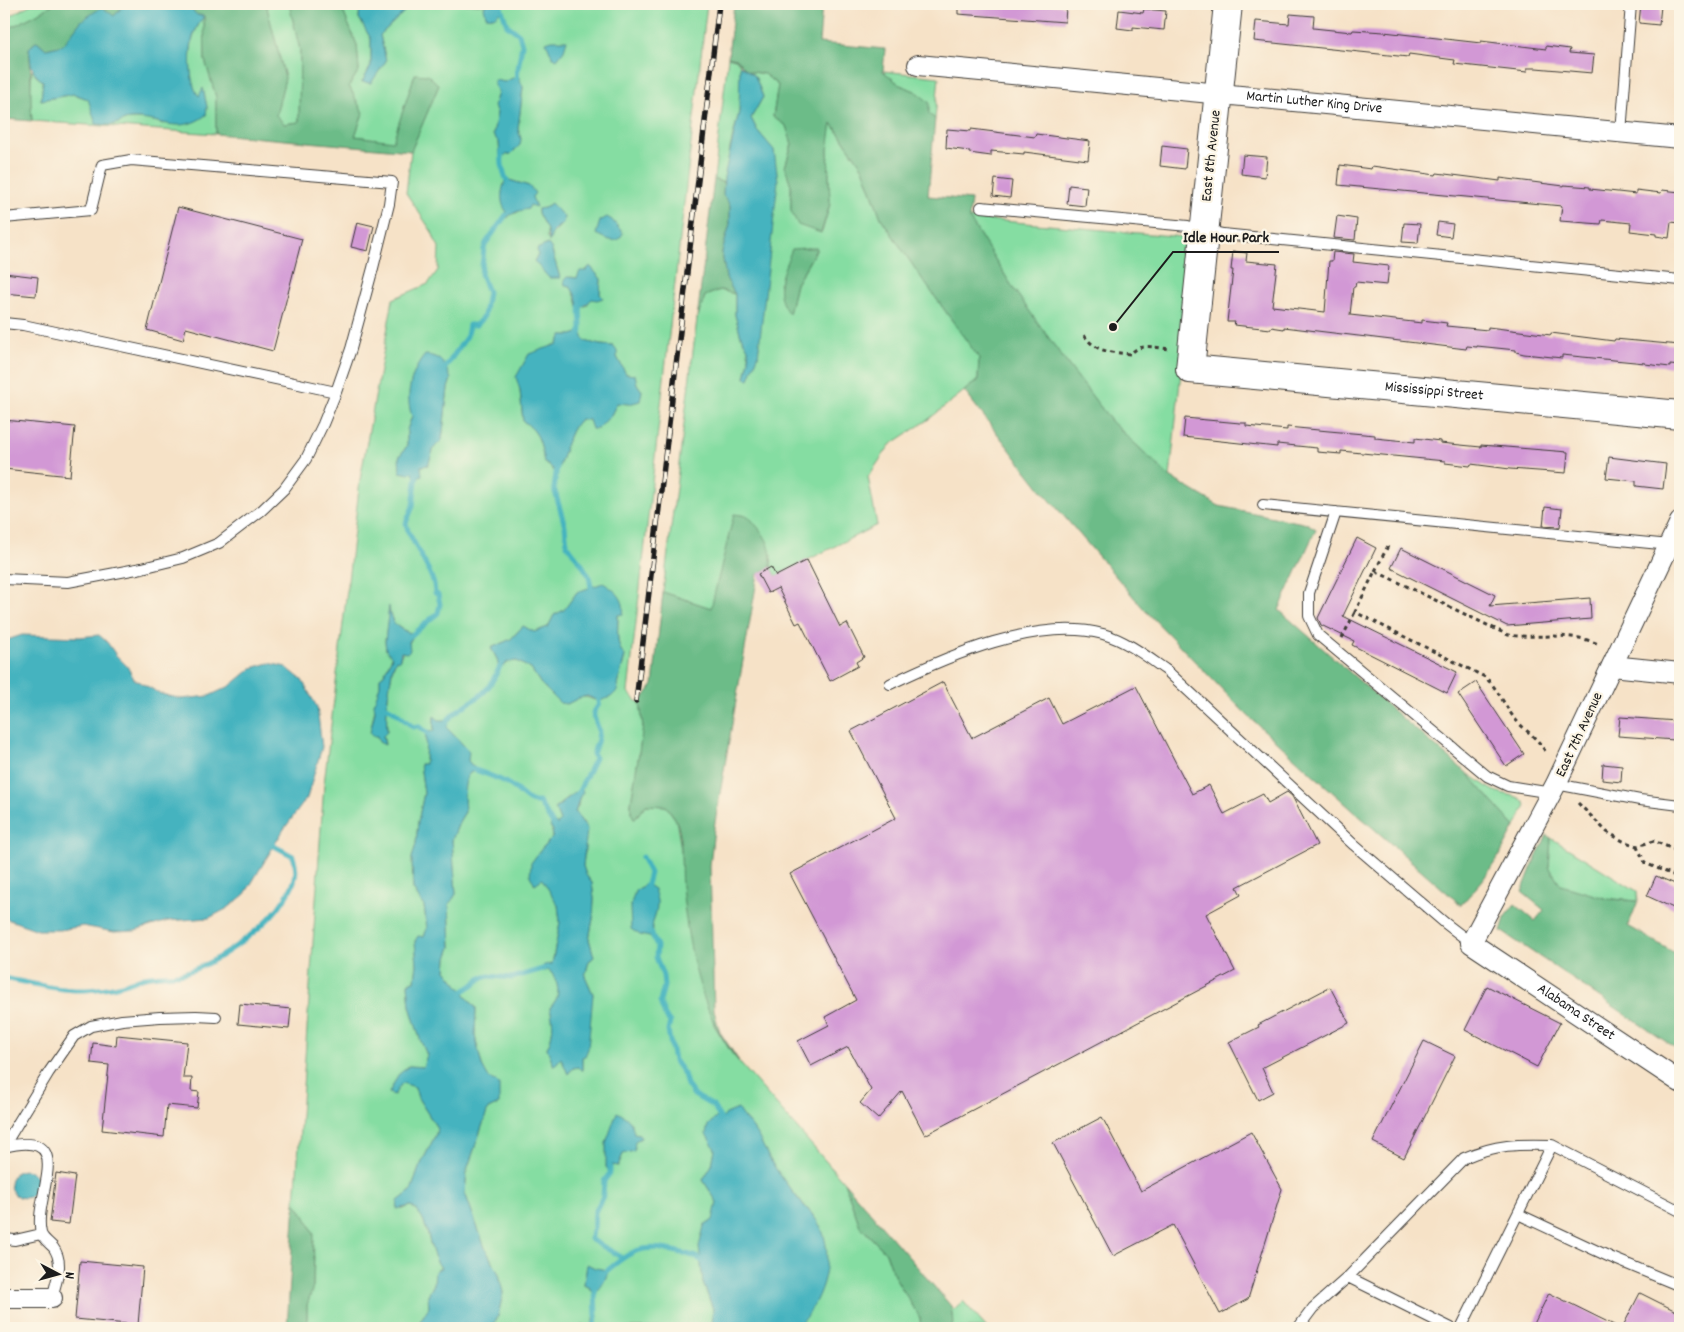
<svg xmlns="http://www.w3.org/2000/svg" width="1684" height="1332" font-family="Dekko,sans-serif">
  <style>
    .green { fill: #85dda2; stroke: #507c5f; fill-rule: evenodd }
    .forest { fill: #6cbc88; stroke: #446c52 }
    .water { fill: #44b3bf; stroke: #30686e }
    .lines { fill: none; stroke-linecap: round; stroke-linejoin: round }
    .stream { stroke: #44b3bf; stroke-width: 5 }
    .building { fill: #d298d5 }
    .lane-casing { stroke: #3d3a36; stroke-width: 12 }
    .street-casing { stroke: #3d3a36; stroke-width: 22 }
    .secondary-casing { stroke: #3d3a36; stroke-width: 30 }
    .path { stroke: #3d3a36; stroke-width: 3; stroke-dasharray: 4 4; stroke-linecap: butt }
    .lane { stroke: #fff; stroke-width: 10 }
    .street { stroke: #fff; stroke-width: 20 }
    .secondary { stroke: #fff; stroke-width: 28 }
    .rail-casing { stroke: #1c1c1c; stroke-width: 5.5 }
    .rail { stroke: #fcf5e5; stroke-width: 4; stroke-dasharray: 11; stroke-linecap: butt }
    .labels { text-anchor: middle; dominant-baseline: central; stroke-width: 4.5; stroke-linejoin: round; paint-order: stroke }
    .street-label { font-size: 15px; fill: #1c1c1c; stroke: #fcf5e5 }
    .leader { fill: none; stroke: #1c1c1c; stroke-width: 2 }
    .callout-dot { fill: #1c1c1c; stroke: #fcf5e5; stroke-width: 2 }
    .callout-label { font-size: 16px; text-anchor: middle; font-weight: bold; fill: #1c1c1c; stroke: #fcf5e5; stroke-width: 4.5; stroke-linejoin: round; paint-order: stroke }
  </style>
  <rect width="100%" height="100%" fill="#fcf5e5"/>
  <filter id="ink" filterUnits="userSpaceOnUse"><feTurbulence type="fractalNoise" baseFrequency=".02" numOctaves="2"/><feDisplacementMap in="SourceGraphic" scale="10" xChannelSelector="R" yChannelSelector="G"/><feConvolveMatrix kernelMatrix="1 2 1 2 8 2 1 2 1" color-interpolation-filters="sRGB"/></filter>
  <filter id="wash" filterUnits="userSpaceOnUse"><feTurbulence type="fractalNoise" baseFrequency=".0096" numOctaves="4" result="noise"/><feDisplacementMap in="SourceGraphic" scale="20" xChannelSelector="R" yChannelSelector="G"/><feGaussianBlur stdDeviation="1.12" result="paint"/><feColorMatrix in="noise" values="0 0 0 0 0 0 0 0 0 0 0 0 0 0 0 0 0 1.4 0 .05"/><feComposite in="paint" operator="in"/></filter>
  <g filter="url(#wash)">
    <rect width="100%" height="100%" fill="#f6e2c7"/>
    <path class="green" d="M31 4H53L41 12 4 31V20Z
      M266 4H289L300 50 299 122 284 124 276 115 285 78Z
      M340 4H360L359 18 371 39V66L362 82 386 61 380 35 405 11 408 4H486L484 7 501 11 502 4H707L628 692 636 701 640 702 643 727 631 803V812L635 818 646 805 666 806 676 820 681 849 682 877 685 909 714 1025 732 1054 844 1182 860 1226 886 1253 895 1277 920 1318 921 1328H796L804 1320 813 1215C799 1199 783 1182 772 1164 761 1144 758 1132 741 1115L715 1149 712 1165 703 1180 717 1202 703 1283 713 1309 712 1328H596L598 1315 593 1318 592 1328H585L583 1324 582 1328H492L498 1316 503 1293 499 1274 485 1248 465 1193 467 1170 488 1109 499 1104 482 1066 475 1036 476 1008 446 970 447 958 451 947 449 905 456 894 452 840 460 820 465 812C464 794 460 780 475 768L468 761 457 739 434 717V732H426L425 765 420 764 424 793 418 822 416 844 412 858 413 889 424 906 427 928 424 937 415 941 417 964 415 981 408 983 410 1006 420 1039 427 1055 424 1067 408 1066 389 1093 394 1094 402 1082 415 1087 418 1098 437 1128 436 1134 419 1168 411 1191 399 1201 403 1209 411 1206C427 1215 427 1239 434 1255 436 1259 439 1264 441 1269L435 1272 434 1284 428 1295 429 1307 419 1323V1328H307V1305L313 1287 314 1257 306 1217 295 1202 324 784 360 480 393 299 428 284 438 270 439 247 435 240 432 232 406 193 411 151 439 85 415 74 393 142 355 136 363 113 349 86 359 70 357 45ZM505 82 523 87 518 129 521 139 500 156 499 142 493 135 497 113 494 106 498 92 494 85ZM506 179 529 186 533 202 516 213 510 214 508 218 504 215 507 212ZM551 203 563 223 547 239V230L538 213V209L545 208ZM551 248 560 278 534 261 538 255ZM590 266 601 279 600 294 592 298 586 306H578C576 295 570 288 570 277L578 278ZM581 332 584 341 600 345 613 346 617 357 626 374 635 375 637 384 642 391 640 397 629 404 617 402 611 415 590 420 580 419C566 433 565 456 556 473L550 466 544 463C541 443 540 433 523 421L519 381 551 346 558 344 562 335H572ZM451 379 448 388 442 440 434 448 428 465 421 466 399 457 407 446V430L412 416ZM577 592 618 615C618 628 615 647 625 656L621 671 617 691 594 700C582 694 578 698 567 704L541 684 531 669 517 661 508 662 499 668 497 659 491 648 511 639 523 626 534 632 548 627 554 615 564 611ZM389 609C391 625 399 629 414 634 410 644 402 650 399 661L396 660C392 668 392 674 390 683 387 700 386 715 387 732L383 736 385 744 377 736 370 733 380 685V677L384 674 392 657 386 650 385 641ZM581 787 578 806 575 812 579 819 584 823 585 847 583 866 586 875 592 883 594 899 593 919 589 939 594 957 589 961 585 976 593 994 582 1057V1070L578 1067 573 1068 568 1074 561 1057 554 1066 547 1048C554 1034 554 1023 550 1008 552 1005 556 1001 558 997 560 988 555 976 549 970L544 971 552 964 553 959 560 922 558 904 542 878 534 884 543 847 552 838V821L558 825 560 821 555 808ZM639 1134 623 1154 618 1166 612 1165 606 1167 607 1162ZM607 1275 597 1291 594 1293 590 1288 584 1285 585 1279Z
      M204 16 205 60 216 97V134L32 121 30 96 32 70 37 77 43 81 41 100 74 94 88 99 113 125 127 119H149L163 124 206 115 207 107 203 89 199 97C188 82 189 55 193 38 195 30 200 22 204 16Z
      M728 57 736 59 740 65 741 86 739 112 730 148 724 183 714 179Z
      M748 71 764 74 778 85 773 117 786 126 792 144 785 167 791 185V211L822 232 830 204 828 150 831 122 863 168 881 218 918 273 979 358 978 380 929 419 890 445 868 477 877 525 776 576 771 567 772 554 711 608 663 592 697 319 705 296 720 290 735 294V315L741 336 748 349 749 360 745 378 758 356 774 151 757 130 751 118 763 97 755 76ZM806 248 817 249 796 284 789 313 779 283Z
      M883 71 939 77 935 119 929 114 915 91 900 85Z
      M969 218 1195 238 1170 477 1112 422 1066 362 1015 291Z
      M1467 773C1477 779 1487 788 1498 792 1509 796 1520 794 1526 805L1515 827Z
      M1551 838 1637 891 1638 901 1603 898 1561 885 1549 867Z
      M963 1301 987 1328H950L953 1323 951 1306 954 1309Z"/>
    <path class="forest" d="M53 4H125L114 16 63 45 46 49 37 41 29 48C32 73 30 97 32 121L4 119V31L41 12Z
      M186 4H266L285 78 276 115 284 124 299 122 300 50 289 4H340L357 45 359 70 349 86 363 113 355 136 393 141 415 74 428 75 439 85 411 151 216 134V97L205 60 204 16 197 15Z
      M734 4H822L819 43 885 49 883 71 900 85 915 91 929 102V114L935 119 928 196 971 200 969 218 1015 291 1066 362 1112 422 1170 477 1219 506 1308 524 1316 529 1279 610 1395 712 1467 773 1515 827 1500 855 1482 881 1461 905 1349 807 1245 713 1143 608 1043 492 964 391 978 380 979 358 918 273 881 218 863 168 832 123 828 150 830 204 821 233 798 225 791 211V185L785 167 792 144 786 126 773 117 778 85 764 74 748 71 736 59 728 57Z
      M714 179 724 183 723 195 730 205V224L722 252 726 278 735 294 720 290 705 296 697 319Z
      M806 248H817L796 284 789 314C771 291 783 272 792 249Z
      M734 514 748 516C763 533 773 543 771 567L758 574 714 828 710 866 714 1011 720 1032 739 1061C699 1015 688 945 682 886 680 867 684 835 675 818 672 814 669 810 666 806L646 805 634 819 631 812V803L643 727 640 702 653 685 663 592 711 608Z
      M1547 835 1551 838 1549 867 1561 885 1608 899 1638 901 1628 926 1680 956V1051L1501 931 1506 915 1515 904 1535 921 1544 910 1522 892 1532 866Z
      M844 1182 951 1306 953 1323 950 1328H921L920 1318 895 1277 886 1253 860 1226Z
      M295 1202 306 1217 314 1234 313 1287 307 1305V1328H287Z"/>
    <path class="water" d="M125 4H186L197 15 204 16C200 22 195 30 193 37 189 52 189 85 199 96L203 88 207 107 206 115C178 136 160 117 130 119 124 119 121 123 115 124 110 126 102 124 96 124L88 99 74 94 41 100 43 81C30 73 31 62 29 48L37 41 46 49 63 45 81 21 102 7 114 16Z
      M360 4H408L405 11 380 35 386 61 371 83 362 82 371 66V39L359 18Z
      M486 4H502L501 11 494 17 486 16 484 7Z
      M552 40H567L564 50 557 59 552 56 546 42Z
      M740 65 755 76 763 97 751 118 757 130 774 150 778 181 758 356 749 379 745 378 749 360 748 349 741 336 735 315V294L726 278 722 252 730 224V205L723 195 724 177 739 112Z
      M518 75 523 87 518 129 521 139 520 145 511 154 500 156 499 142 493 135 497 113 494 106 498 92 494 85V80L505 82Z
      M506 179 529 186 535 193 532 197 536 207 530 205 528 209C517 211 513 213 505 219H503L507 212C499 203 501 190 506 179Z
      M551 203 564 217 563 223 553 231 549 242 547 230 538 213V209L545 208Z
      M607 217 612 220 623 233C617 246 606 239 596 234L600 221Z
      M548 244 551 248 560 278H549L534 261 538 255 537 249Z
      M590 266 601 279 600 294 603 298 597 300 592 299 579 311 576 296 570 286 565 285 564 280 567 277 577 278 580 271H586Z
      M581 332 585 341 600 345 613 346 617 351V357L626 374 635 375 637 384 642 391 640 401 629 404 617 403 611 415 598 429H592L589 420 580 419C566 433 565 456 556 473L550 466 544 463C541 443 540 433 523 421L520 390 516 377 529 354 558 344 562 335H572Z
      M425 355C442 356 445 365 451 379L448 388 442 440 434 448 428 465 421 466 422 475 416 478 412 472 409 474 400 472 399 457 407 446V430L412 416C404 396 412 370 425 355Z
      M603 583C615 590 626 599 623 614L618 615C618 628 615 647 625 656L621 671 617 691 611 697 599 701 587 696 579 698 567 704 560 703 541 684 531 669 517 661 508 662 499 669 497 659 491 648 511 639 523 626 534 632 548 627 554 615 564 610 577 592Z
      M389 606C390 623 398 630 414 634L409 642 410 650 407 653 401 652 399 661 396 660C391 668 392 674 390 683 387 700 386 715 387 732L383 736 385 745 379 742 377 736H372L370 733 375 711 374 703 380 685V677L384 674 392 657 386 650 385 641Z
      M22 635 80 637 99 635 107 642 116 655 127 666 134 679 161 694 182 699 209 696 230 686 252 668 269 663 286 667 302 680 317 707 322 747 307 798 284 829 245 894 228 908 209 918 168 921 135 931 114 932 83 926 60 930H38L4 918V641Z
      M434 716 439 720H448L447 728 469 751 468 761 476 770 468 774C463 786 464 799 465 812L460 820 452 840 456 894 449 905 451 947 447 958 446 970 476 1008 475 1036 482 1066 488 1077 499 1084V1104L488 1109 467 1170 465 1193 485 1248 499 1274 503 1293 498 1316 492 1328H419V1323L429 1307 428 1295 434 1284 435 1271 441 1268C438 1263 435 1259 433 1253 428 1238 426 1215 411 1206L397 1209 398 1201 411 1191 419 1168 436 1134 437 1128 418 1098 415 1087 402 1083 394 1095 389 1093 398 1075 409 1066 423 1067 427 1055 420 1039 410 1006 408 983 415 981 417 964 415 941 418 936 424 937 427 928 424 906 413 889 412 858 416 844 418 822 424 793 420 764H425L426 732 434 731Z
      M581 787 583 792C578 798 578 805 575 812L587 829 583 866 586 875 592 883 594 899 593 919 589 939 594 957 589 961 585 976 593 994 588 1049 585 1056 582 1057V1071L578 1067 573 1068 568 1074 561 1058 554 1066 547 1048C554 1034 554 1023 550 1008 552 1005 556 1001 557 997 560 988 555 976 549 970L543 971 542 969 544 965 552 964 553 959 560 922 558 905 542 879 535 884 530 876 531 863 543 847 552 838 553 830 550 827 552 821 557 825 560 821 555 809Z
      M646 884 654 889C655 894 658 901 657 905 657 917 648 924 655 937L654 938 640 935 631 929 630 907 635 891Z
      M738 1109C742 1118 749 1122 754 1130 762 1141 766 1155 774 1166 782 1178 790 1189 799 1200 807 1209 817 1218 822 1230 835 1263 820 1305 796 1328H712L713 1309 703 1283 699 1247 704 1226 713 1220 717 1202 703 1180 712 1165 715 1149 706 1134 708 1125 718 1116 723 1118 726 1114Z
      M617 1112C627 1117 632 1121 634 1133L639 1134 641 1138 635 1141 634 1151 623 1154 618 1166 612 1165 611 1170 609 1171 606 1167V1143Z
      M10 1184a14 14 0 1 1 28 0a14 14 0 1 1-28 0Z
      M587 1264 595 1268 608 1270C607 1278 601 1289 594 1294L590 1288 584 1284Z"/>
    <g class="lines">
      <path class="stream" d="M500 4 507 25 519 34 522 45 516 80
        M502 150C501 163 502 173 509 184
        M579 337C584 327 578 315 581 304
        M443 371 467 336 469 325H476L484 316 488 292 481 274 484 249 486 243 506 215
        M557 466 554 488 565 526 567 545 581 563 589 576 592 593
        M408 638 438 613 440 604 438 595 435 593 434 584 429 571 408 531 406 523 413 506 417 473
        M383 705 394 711 413 727 418 726 426 732 430 737
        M445 725C452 710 471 704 483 693 492 685 496 673 502 663
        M470 768C489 775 507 780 521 794 527 799 530 803 539 802L554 826
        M578 793 595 758 593 754 598 739 599 730 594 717V712L599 704V694
        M642 857 650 873 646 888
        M651 932 657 946 656 957 663 976 664 986 660 1002 665 1016 670 1022 668 1031 674 1060 684 1074 687 1085 694 1095 713 1106 722 1121
        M4 978C30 983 59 991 86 990 98 989 113 988 124 984 131 982 138 979 145 977 158 974 171 976 183 973 214 965 260 932 279 907 291 889 301 878 293 856L274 846
        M457 995 473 985 481 978 489 976 512 978 546 968
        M610 1165V1173L604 1181 603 1196 595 1212 594 1228 590 1239 618 1255 622 1259
        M603 1274C631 1251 641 1242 678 1252 687 1254 697 1256 704 1262
        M594 1328 596 1317 595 1289"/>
    </g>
    <g id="blocks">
      <path class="building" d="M958 4H1042L1066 6 1065 22 958 14Z
        M1641 4 1661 6 1659 25 1639 23Z
        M1144 9 1166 11 1164 30 1133 27V30L1117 28 1119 10 1143 13Z
        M1290 14 1314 16 1313 28 1352 32 1353 30 1384 32 1481 43V41L1546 49V46L1570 49 1569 53 1594 55 1592 73 1536 68H1527V72L1454 64 1455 60 1447 59 1409 54 1408 57 1254 41 1256 21 1289 24Z
        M947 129 971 131V129L1035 137 1036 134 1090 141 1088 160 1024 152V154L991 151V156L969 153V151L946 148Z
        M1162 146 1187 149 1185 169 1160 166Z
        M1243 155 1267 157 1265 177 1241 174Z
        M1340 165 1371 169 1372 166 1436 175 1437 173 1500 181V178L1564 186V185L1590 187V189L1636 194V190L1661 193 1662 190 1680 192V223L1671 222 1669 238 1656 236V234L1630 231 1631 223 1602 220 1601 224 1560 221 1562 206 1338 185Z
        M995 179 1012 181 1010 198 993 196Z
        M1069 185 1087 187 1085 206 1067 204Z
        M178 207 302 239 273 351 186 328 183 340 147 330Z
        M1337 216 1357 219 1355 240 1334 238Z
        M357 222 374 226 368 251 351 247Z
        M1438 222 1453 224 1451 237 1436 235Z
        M1404 223 1420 224 1418 243 1402 242Z
        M1233 251 1247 253 1246 261 1277 264 1272 306 1325 312 1329 261H1332L1333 252 1354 254 1353 262 1389 266 1387 285 1356 282 1355 287H1353L1350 315 1422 323V320L1447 323 1446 326 1488 330V327L1551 335V333L1614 341 1615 339 1680 345V366L1670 365V367L1645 364V363L1562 355V358L1524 354 1516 352V350L1477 346V347L1467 346 1466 349 1284 327V329L1271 327V329L1234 325 1235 322H1227L1233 270H1231Z
        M4 273 38 277 36 296 4 293Z
        M1185 418 1240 423H1246V426L1287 430V427L1329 431 1375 435V438L1415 442V438L1440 441V443L1481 447V445L1568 452 1566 473 1510 469 1471 464 1470 466 1445 463V461L1341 451V454L1317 452V448L1277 444V447L1183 437Z
        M4 420 75 427 70 476 4 469Z
        M1609 457 1666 464 1663 489 1636 486V481L1606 478Z
        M1545 507 1562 509 1560 527 1543 526Z
        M1357 538 1376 548 1343 616 1457 672 1447 693 1352 645 1354 641 1321 625 1318 618Z
        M1401 548 1495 595 1490 606 1590 598 1591 619 1507 626 1391 568Z
        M807 560 840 627 847 623 864 657 856 662 858 666 830 681 800 622 796 624 778 588 768 593 758 574 771 567 776 576Z
        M943 682 972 738 1049 698 1062 724 1136 686 1192 794 1209 785 1224 814 1263 794 1268 803 1287 792 1292 796 1317 845 1237 887 1241 895 1206 914 1235 971 925 1135 902 1091 878 1119 860 1103 871 1090 848 1047 811 1066 798 1041 829 1025 825 1017 856 1000 790 874 896 818 851 731Z
        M1476 682 1524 754 1506 766 1458 694Z
        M1620 717 1677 721 1675 740 1618 736Z
        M1603 764 1622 766 1621 782 1602 780Z
        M1656 876 1680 886V911L1647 896Z
        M1487 986 1560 1023 1537 1067 1465 1030Z
        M1330 987 1349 1023 1262 1068 1273 1092 1258 1100 1229 1042 1259 1027 1258 1025Z
        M240 1004 291 1009 289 1029 238 1024Z
        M117 1035 187 1042 183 1078H192L191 1091 199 1092 197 1108 167 1105 164 1137 102 1130 109 1065 91 1063 93 1043 116 1046Z
        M1424 1041 1455 1056 1404 1158 1373 1142Z
        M1102 1117 1141 1191 1251 1132 1282 1189 1248 1299 1220 1314 1173 1225 1113 1256 1053 1143Z
        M56 1173 75 1176 69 1224 50 1222Z
        M80 1261 143 1267 138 1325 75 1319Z
        M1549 1293 1620 1328H1532Z
        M1640 1293 1680 1313V1328H1622Z"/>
    </g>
  </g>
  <g filter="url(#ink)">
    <use href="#blocks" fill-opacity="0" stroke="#3d3a36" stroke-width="1"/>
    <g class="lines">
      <g class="lane-casing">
        <path id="lane" d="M1621 133 1631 4
          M981 207 1188 226 1223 234 1680 280
          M4 218 91 210 102 165 131 160 392 182 389 204 373 268 351 349 336 392 323 424 306 459 284 489 262 510 219 543 183 558 142 568 68 582 4 579
          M4 323 23 325 336 392
          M1263 505 1680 546
          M1336 512 1309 593V616L1318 635 1487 776 1508 786 1552 793
          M890 684C948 656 1037 617 1103 634 1127 641 1146 656 1166 670L1354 845 1445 923 1471 943
          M1556 784 1640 800 1680 805
          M4 1146 49 1072 74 1036 91 1026 122 1020 160 1017 196 1016 216 1017
          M4 1147C80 1128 32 1197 41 1233 42 1238 49 1243 53 1247 65 1263 56 1281 52 1298
          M1518 1214 1610 1257 1680 1286
          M4 1239 15 1240 41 1234
          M1348 1277 1464 1158C1496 1144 1518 1144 1552 1145
          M1298 1328 1313 1308 1348 1277 1451 1328
          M1461 1328 1552 1145 1680 1211"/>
      </g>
      <g class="street-casing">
        <g id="street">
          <path id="s1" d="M918 65 1680 138"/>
          <path id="s2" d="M1680 522 1556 784 1471 943 1680 1082"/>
          <path d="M1612 666 1680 673"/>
          <path d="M4 1298H52"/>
        </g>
      </g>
      <g class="secondary-casing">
        <g id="secondary">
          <path id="s3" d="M1228 4 1190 369 1680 415"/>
        </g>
      </g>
      <path class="path" d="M1084 335C1096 353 1111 352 1131 354 1140 342 1157 348 1170 349V348
        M1375 571 1389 544
        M1342 638 1355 612
        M1545 751C1537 737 1525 731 1515 719 1504 705 1498 689 1485 677L1355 612 1375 571 1508 635C1537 639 1571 631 1598 644
        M1578 803 1607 832 1623 841 1637 846 1654 841 1680 852
        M1637 846 1645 863 1680 878"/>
      <use href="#lane" class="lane"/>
      <use href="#street" class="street"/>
      <use href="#secondary" class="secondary"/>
      <g class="rail-casing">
        <path id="rail" d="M636 701 719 4"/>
      </g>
      <use href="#rail" class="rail"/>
    </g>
  </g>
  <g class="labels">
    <g class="street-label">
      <text stroke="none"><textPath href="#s1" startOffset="398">Martin Luther King Drive</textPath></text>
      <text transform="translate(1212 156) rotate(-84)">East 8th Avenue</text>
      <text stroke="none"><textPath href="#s3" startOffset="612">Mississippi Street</textPath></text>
      <text transform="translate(1580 735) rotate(-65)">East 7th Avenue</text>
      <text stroke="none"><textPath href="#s2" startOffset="596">Alabama Street</textPath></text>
    </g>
  </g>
  <path class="leader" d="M1113 327L1173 252H1279"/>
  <circle class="callout-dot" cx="1113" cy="327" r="5"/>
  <g class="callout-label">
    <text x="1226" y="242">Idle Hour Park</text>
  </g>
  <rect width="1684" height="1332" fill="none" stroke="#fcf5e5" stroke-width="20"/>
  <g transform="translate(58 1274) rotate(96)" stroke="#fcf5e5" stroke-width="4" paint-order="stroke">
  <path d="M0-4L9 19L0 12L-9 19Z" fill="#1c1c1c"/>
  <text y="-8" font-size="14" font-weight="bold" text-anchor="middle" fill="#1c1c1c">N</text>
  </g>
</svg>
